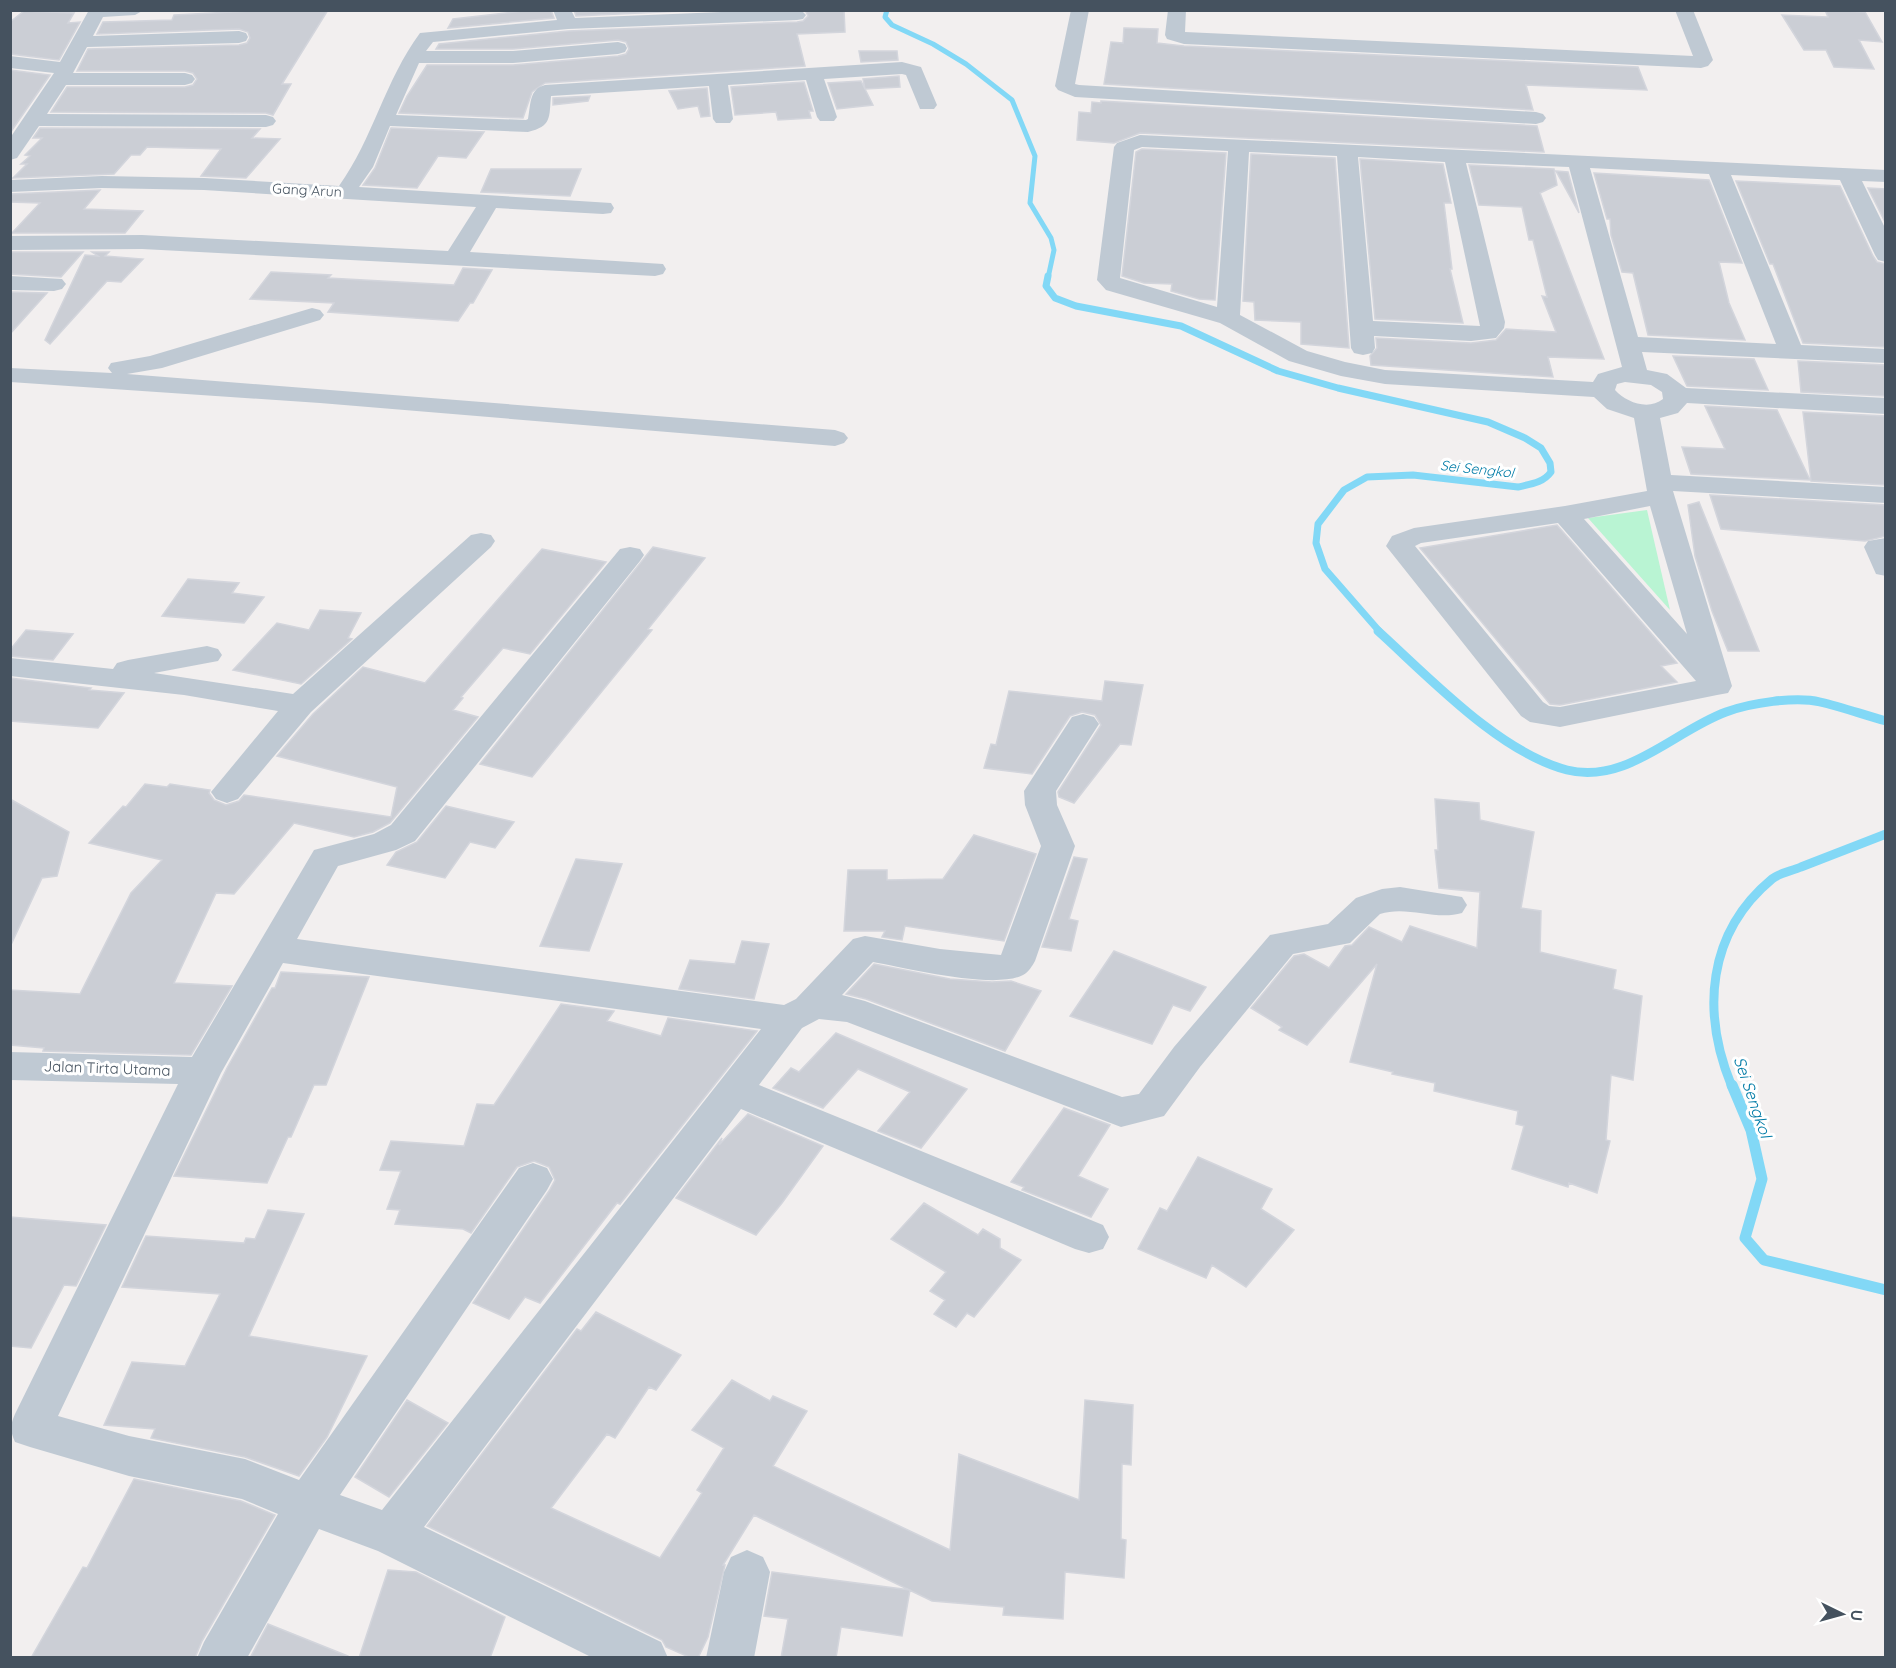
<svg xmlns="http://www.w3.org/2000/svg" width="1896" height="1668" font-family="Quicksand,sans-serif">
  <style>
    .green { fill: #b9f4d3 }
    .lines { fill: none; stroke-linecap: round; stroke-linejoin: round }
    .stream-far3 { stroke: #82d8f6; stroke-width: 5 }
    .stream-far2 { stroke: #82d8f6; stroke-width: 7 }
    .stream-far1 { stroke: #82d8f6; stroke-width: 9 }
    .stream { stroke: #82d8f6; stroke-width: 11 }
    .building { fill: #cbced5; stroke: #d3d5dc; stroke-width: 1.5 }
    .minor { fill: #bfc9d3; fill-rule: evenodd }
    .labels { text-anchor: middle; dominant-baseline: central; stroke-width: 6; stroke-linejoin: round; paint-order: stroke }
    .far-street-label { font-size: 14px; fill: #45525f; stroke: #fff }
    .far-water-label { font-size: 14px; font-style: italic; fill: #027ca7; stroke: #fff }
    .street-label { font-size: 15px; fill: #45525f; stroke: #fff }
    .water-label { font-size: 16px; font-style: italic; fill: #027ca7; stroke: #fff }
  </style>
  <rect width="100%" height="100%" fill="#f2efef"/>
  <path class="green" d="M1647 510 1670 610 1588 518Z"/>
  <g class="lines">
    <path class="stream-far3" d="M887 10 885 17 892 25 933 44 966 64 1012 100 1035 156 1030 203 1051 238 1054 250 1048 278"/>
    <path class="stream-far2" d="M1048 276 1046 286 1055 298 1076 306 1181 326 1278 371 1338 388 1488 422 1525 438 1541 448 1550 463 1551 472C1543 483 1531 484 1518 487L1413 475 1367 477 1344 490 1318 524 1316 543 1325 569 1380 632"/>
    <path class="stream-far1" d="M1378 631C1430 678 1499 752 1567 770 1626 785 1674 731 1726 712 1750 703 1796 696 1820 702 1842 707 1864 715 1886 721
      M1732 1087C1701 1012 1707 933 1772 879 1779 873 1792 871 1801 867 1829 856 1858 845 1886 834"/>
    <path class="stream" d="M1732 1085 1751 1130 1762 1179 1745 1238 1764 1260 1886 1290"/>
  </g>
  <path class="building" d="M268 10H328L282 84H291L273 115 266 113 51 112 67 87H185L193 85 197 79 193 73 185 71H77L88 49 239 45 247 43 250 38 248 32 239 29 97 34 103 22 172 20 174 15Z
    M531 10H551L554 18 448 28 453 19Z
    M574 10H705L576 16Z
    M805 10H844L845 32 797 34 805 66 545 83 532 92 523 118 399 113 407 96 427 65H513L618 56 626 54 629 49 626 42 618 40 513 49H436L439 44 568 31 797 22 803 21 808 16Z
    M1825 10 1865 12 1882 42 1859 40 1874 69 1834 67 1826 50H1804L1782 15 1828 17Z
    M24 11 74 13 68 23 80 22 59 60 10 54V22Z
    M1124 28 1158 29 1157 43 1184 46 1638 67 1647 90 1526 85 1533 110 1104 84 1111 42 1123 43Z
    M859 51H897L898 60 861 62Z
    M10 70 50 75 10 133Z
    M899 76 900 87 865 89 863 79Z
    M861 81 873 105 837 109 828 83Z
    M804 82 813 111H809L811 118 778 120 776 112 735 115 731 87Z
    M707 88 710 116 701 117 698 106 678 109 669 91Z
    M590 96 588 101 553 105V98Z
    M1101 101 1537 126 1544 152 1140 133 1114 143 1077 140 1079 112 1091 113 1092 102 1101 103Z
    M40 128 260 129 252 138 280 139 246 178 201 176 221 149 147 147 140 155H131L114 174 13 178 27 164H21L30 156 25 155 42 138H33Z
    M391 128 484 132 466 158 438 156 417 188 363 185 375 168Z
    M1142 149 1226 153 1215 300 1199 299 1171 291 1172 284 1144 283 1122 276 1136 152Z
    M1251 154 1335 158 1349 348 1301 344V322L1255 320 1254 302 1243 301Z
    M1360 159 1443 164 1451 203H1444L1452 269H1450L1463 323 1375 319Z
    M1469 165 1554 169 1557 185 1540 193 1604 359 1548 357 1553 377 1371 365 1370 356 1377 348 1376 338 1471 343 1496 340 1506 329 1556 332 1542 296 1547 297 1533 240H1529L1522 207 1479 205Z
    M491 169H581L570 196 481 192Z
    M1556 171 1568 172 1579 213Z
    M1594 173 1709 180 1742 263 1719 262 1729 303 1745 340 1648 335 1633 273 1622 272 1611 235 1610 219H1607Z
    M1736 181 1840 186 1873 256 1877 262 1886 264V347L1803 343 1773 264H1770Z
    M1868 188 1886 189V224Z
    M100 190 84 209 143 211 125 233H12L40 203 10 202V194Z
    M10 252H83L61 277 10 274Z
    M92 252H109L105 256 143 259 121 282 107 281 50 344 45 340 85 255 98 256Z
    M463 268 492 270 473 303H470L458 321 328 312 334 303 250 299 271 272 331 275 328 278 454 285Z
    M10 292 47 293 10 334Z
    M1673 356 1754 359 1768 390 1687 386Z
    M1798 361 1886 365V396L1801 392Z
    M1705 406 1777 410 1810 480 1691 474 1682 447 1725 449Z
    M1803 412 1886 416V485L1811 481Z
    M1710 495 1886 505V536L1865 541 1721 529Z
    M1699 502 1759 651H1728L1712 611 1695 556 1688 505Z
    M1557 525 1677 663 1661 666 1677 682 1560 705 1550 704 1420 548Z
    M653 547 705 558 648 629 652 630 532 777 480 764Z
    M542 549 606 562 530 654 503 648 461 697 463 698 453 710 478 717 390 823 373 832 354 837 294 823 234 894 216 893 174 983 232 986 191 1055 43 1051 44 1048 10 1045V990L80 994 131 893 162 860 89 843 123 806 126 807 145 784 167 787 170 784 210 790 209 793 214 800 226 805 239 801 244 795 391 817 397 787 277 756 313 714 363 667 425 683Z
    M188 579 239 583 232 593 264 597 244 623 162 616Z
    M320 610 361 613 348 638 352 639 301 684 233 670 277 623 309 630Z
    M26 630 73 634 53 660 10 656V650Z
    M10 678 91 688 89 690 124 693 98 728 10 721Z
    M1105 681 1143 685 1131 745 1120 744 1074 803 1059 797 1058 792 1101 725 1095 715 1082 712 1070 716 1032 774 984 768 991 744 996 745 1009 691 1102 701Z
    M10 799 69 832 57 876 42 878 10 947Z
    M1435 799 1479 803 1480 820 1534 832 1521 908 1541 911 1540 952 1616 970 1613 989 1642 996 1633 1080 1611 1075 1606 1140 1610 1141 1597 1193 1569 1183 1568 1187 1512 1169 1524 1126 1516 1124 1518 1111 1434 1091 1435 1083 1392 1074 1393 1072 1350 1062 1377 964 1307 1045 1279 1030 1282 1027 1251 1008 1294 956 1304 954 1329 968 1345 946 1352 945 1369 927 1402 942 1410 926 1477 948 1480 892 1439 888 1435 850H1438Z
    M446 806 514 822 495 848 470 842 445 878 387 865 396 852 417 842Z
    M974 835 1036 854 1004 941 905 926 902 940 882 937 885 931H844L848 870H887V880L943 879Z
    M1074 857 1087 859 1069 919 1078 921 1071 951 1042 947Z
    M576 859 622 864 589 951 540 946Z
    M742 941 769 944 754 999 679 989 690 960 735 964Z
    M1114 951 1206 987 1190 1011 1173 1005 1152 1044 1070 1016Z
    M874 964 950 979 992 982 1011 981 1041 991 1005 1051 866 999 846 994Z
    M281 972 369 977 326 1085H314L291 1137H288L267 1183 174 1176 227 1068 272 988H275Z
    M561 1004 614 1011 607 1021 661 1036 668 1018 757 1031 620 1204 617 1203 540 1303 525 1297 509 1319 473 1303 549 1191 555 1180 549 1167 534 1161 517 1167 471 1233 463 1229 395 1224 400 1210 387 1209 401 1171 380 1170 391 1141 464 1146 477 1104 494 1105Z
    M836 1033 967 1089 921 1148 878 1131 910 1092 858 1069 823 1108 773 1088 791 1068 799 1072Z
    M1064 1108 1110 1125 1078 1176 1108 1189 1091 1217 1022 1190 1024 1187 1011 1182Z
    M748 1114 823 1146 782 1203 756 1235 676 1198 722 1138 719 1145Z
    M1198 1157 1272 1189 1261 1209 1294 1230 1246 1287 1212 1265 1206 1278 1138 1249 1160 1208 1167 1211Z
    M924 1203 978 1235 983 1229 1000 1239V1248L1021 1260 974 1317 967 1313 956 1327 934 1314 945 1300 930 1291 946 1272 891 1239Z
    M268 1210 304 1214 249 1336 367 1356 327 1437 299 1476 245 1457 151 1438 155 1429 104 1425 132 1362 185 1366 220 1294 122 1287 146 1236 244 1243 246 1238 255 1239Z
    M10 1217 106 1225 76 1286 64 1285 31 1348 10 1346Z
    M596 1312 681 1355 656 1390 649 1387 615 1438 607 1434 551 1508 660 1558 702 1493 697 1490 724 1448 692 1430 732 1380 770 1401 773 1396 807 1411 773 1466 950 1550 959 1454 1079 1500 1085 1400 1133 1405 1131 1465 1122 1464 1121 1539 1126 1540 1124 1578 1065 1572 1063 1619 1003 1615 1004 1607 932 1601 754 1515 723 1565H725L708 1637 698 1658H691L666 1647 662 1640 427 1526 577 1329 581 1331Z
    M407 1400 448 1423 389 1497 355 1477Z
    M134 1479 241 1501 275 1515 202 1641 195 1658H31L83 1567 87 1568Z
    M388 1570 416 1572 505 1617 490 1658H359Z
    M772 1572 910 1590 902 1636 841 1627 836 1658H781L788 1619 764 1616Z
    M268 1624 348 1656V1658H250Z"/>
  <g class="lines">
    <path class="minor" d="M89 10H144L135 15 103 17 93 36 239 31 246 33 248 37 246 41 239 43 87 47 73 73H185L192 75 195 79 192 83 185 85H66L47 114 266 115 273 117 276 121 273 125 266 127 39 126 17 158 10 160V138L54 73 10 68V56L60 62Z
      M553 10H571L575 18 773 10H801L806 15 803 19 797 20 568 29 433 42 426 51H513L618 42 625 44 627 48 625 52 618 54 513 63H419L396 115 526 120 528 119C531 104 529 89 545 85L902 62 921 67 937 105 934 109H920L906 75 902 74 824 79 837 117 834 121H820L817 117 806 80 728 85 733 119 730 123H716L713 119 709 86 551 96C549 118 552 126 528 132L390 126 373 167 359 187 611 203 614 208 611 213 603 214 496 208 470 252 663 264 666 269 663 274 655 276 142 249 10 250V236L142 235 448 251 476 207 204 190 102 188 10 192V180L102 176 204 178 339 186C373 139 385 80 420 33L557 20Z
      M1071 10H1089L1075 84 1079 85 1536 112 1543 114 1546 118 1543 122 1536 124 1075 97 1058 90 1055 86Z
      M1168 10H1186L1185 32 1693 56 1675 10H1693L1713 60 1708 66 1701 68 1184 44 1167 39 1165 35Z
      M1140 135 1886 170V182L1862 181 1886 230V262L1878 260 1875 255 1840 180 1731 175 1801 345 1886 349V363L1642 352 1647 370 1667 374 1686 388 1886 398V414L1687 403 1678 413 1660 418 1671 475 1886 487V503L1673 491 1732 686 1728 693 1717 695 1560 727 1530 722 1521 716 1386 546 1392 536 1414 528 1565 506 1647 491 1634 418 1607 409 1594 397 1385 384 1341 376 1289 361 1220 323 1106 290 1097 280 1114 147 1117 143ZM1142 147 1228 151 1217 307 1120 278 1134 150ZM1249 152 1337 156 1351 348 1354 353 1363 355 1372 353 1375 348 1374 336 1471 341 1496 338 1504 328 1505 322 1466 163 1569 167 1622 367 1598 374 1593 382 1385 370 1345 362 1307 351 1240 315ZM1358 157 1445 162 1480 326 1373 321ZM1590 168 1709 174 1776 344 1638 337ZM1625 382 1651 385 1662 392 1663 399C1648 411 1626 402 1615 390L1617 384ZM1650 506 1687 634 1584 519ZM1558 523 1696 681 1560 707 1549 706 1543 702 1415 546 1421 543Z
      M10 276 62 279 66 284 62 289 54 291 10 290Z
      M312 308 320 310 324 315 320 320 162 368 127 374 835 430 844 433 848 438 844 443 835 446 320 403 10 382V368L112 373 108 368 111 363 150 356Z
      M481 533 491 535 495 541 491 547 311 712 238 799 227 803 216 799 211 792 278 711 184 695 10 676V658L113 669 117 663 128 660 207 646 218 649 222 655 218 661 154 673 293 694 471 535Z
      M1886 538V576L1876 574 1864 547 1868 541Z
      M630 547 640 549 644 555 640 561 415 841 396 850 338 866 297 939 784 1005 796 999 853 939 865 936 940 949 1001 955 1041 846 1025 805 1024 791 1072 717 1083 714 1094 717 1099 724 1056 791 1057 805 1075 846 1035 961C1032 966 1029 972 1023 975 995 990 906 968 873 962L842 995 865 1001 1122 1097 1139 1094 1174 1047 1270 935 1328 924 1356 898 1382 889 1400 887 1462 897 1467 905 1462 913C1435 921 1407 905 1380 914L1350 943 1293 954 1200 1067 1164 1116 1121 1127 847 1022 819 1019 802 1028 759 1085 1103 1225 1109 1237 1103 1249 1089 1253 1075 1249 741 1109 424 1527 661 1642 668 1658H593L378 1551 319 1529 247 1658H197L204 1642 278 1514 242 1499 129 1476 30 1447 15 1442C10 1431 10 1425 15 1414L178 1084 10 1080V1052L192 1057 314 850 374 834 391 825 620 549ZM283 963 761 1029 382 1510 340 1495 547 1190 553 1179 547 1168 533 1163 519 1168 299 1480 245 1459 129 1436 58 1416 221 1073Z
      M747 1550 763 1557 770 1572 754 1658H706L724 1572 731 1557Z"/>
  </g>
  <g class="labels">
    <g class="far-street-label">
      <text transform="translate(307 190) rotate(3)">Gang Arun</text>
    </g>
    <g class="far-water-label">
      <text transform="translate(1477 469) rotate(6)">Sei Sengkol</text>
    </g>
    <g class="street-label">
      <text transform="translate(107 1068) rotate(2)">Jalan Tirta Utama</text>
    </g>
    <g class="water-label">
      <text transform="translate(1753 1097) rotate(71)">Sei Sengkol</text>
    </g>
  </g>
  <rect width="1896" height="1668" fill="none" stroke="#45525f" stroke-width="24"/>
  <g transform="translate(1842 1614) rotate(95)" stroke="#ffffff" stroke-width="4.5" paint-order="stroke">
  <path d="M0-4.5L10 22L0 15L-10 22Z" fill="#45525f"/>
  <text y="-9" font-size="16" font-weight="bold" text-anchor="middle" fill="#45525f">U</text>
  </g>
</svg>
